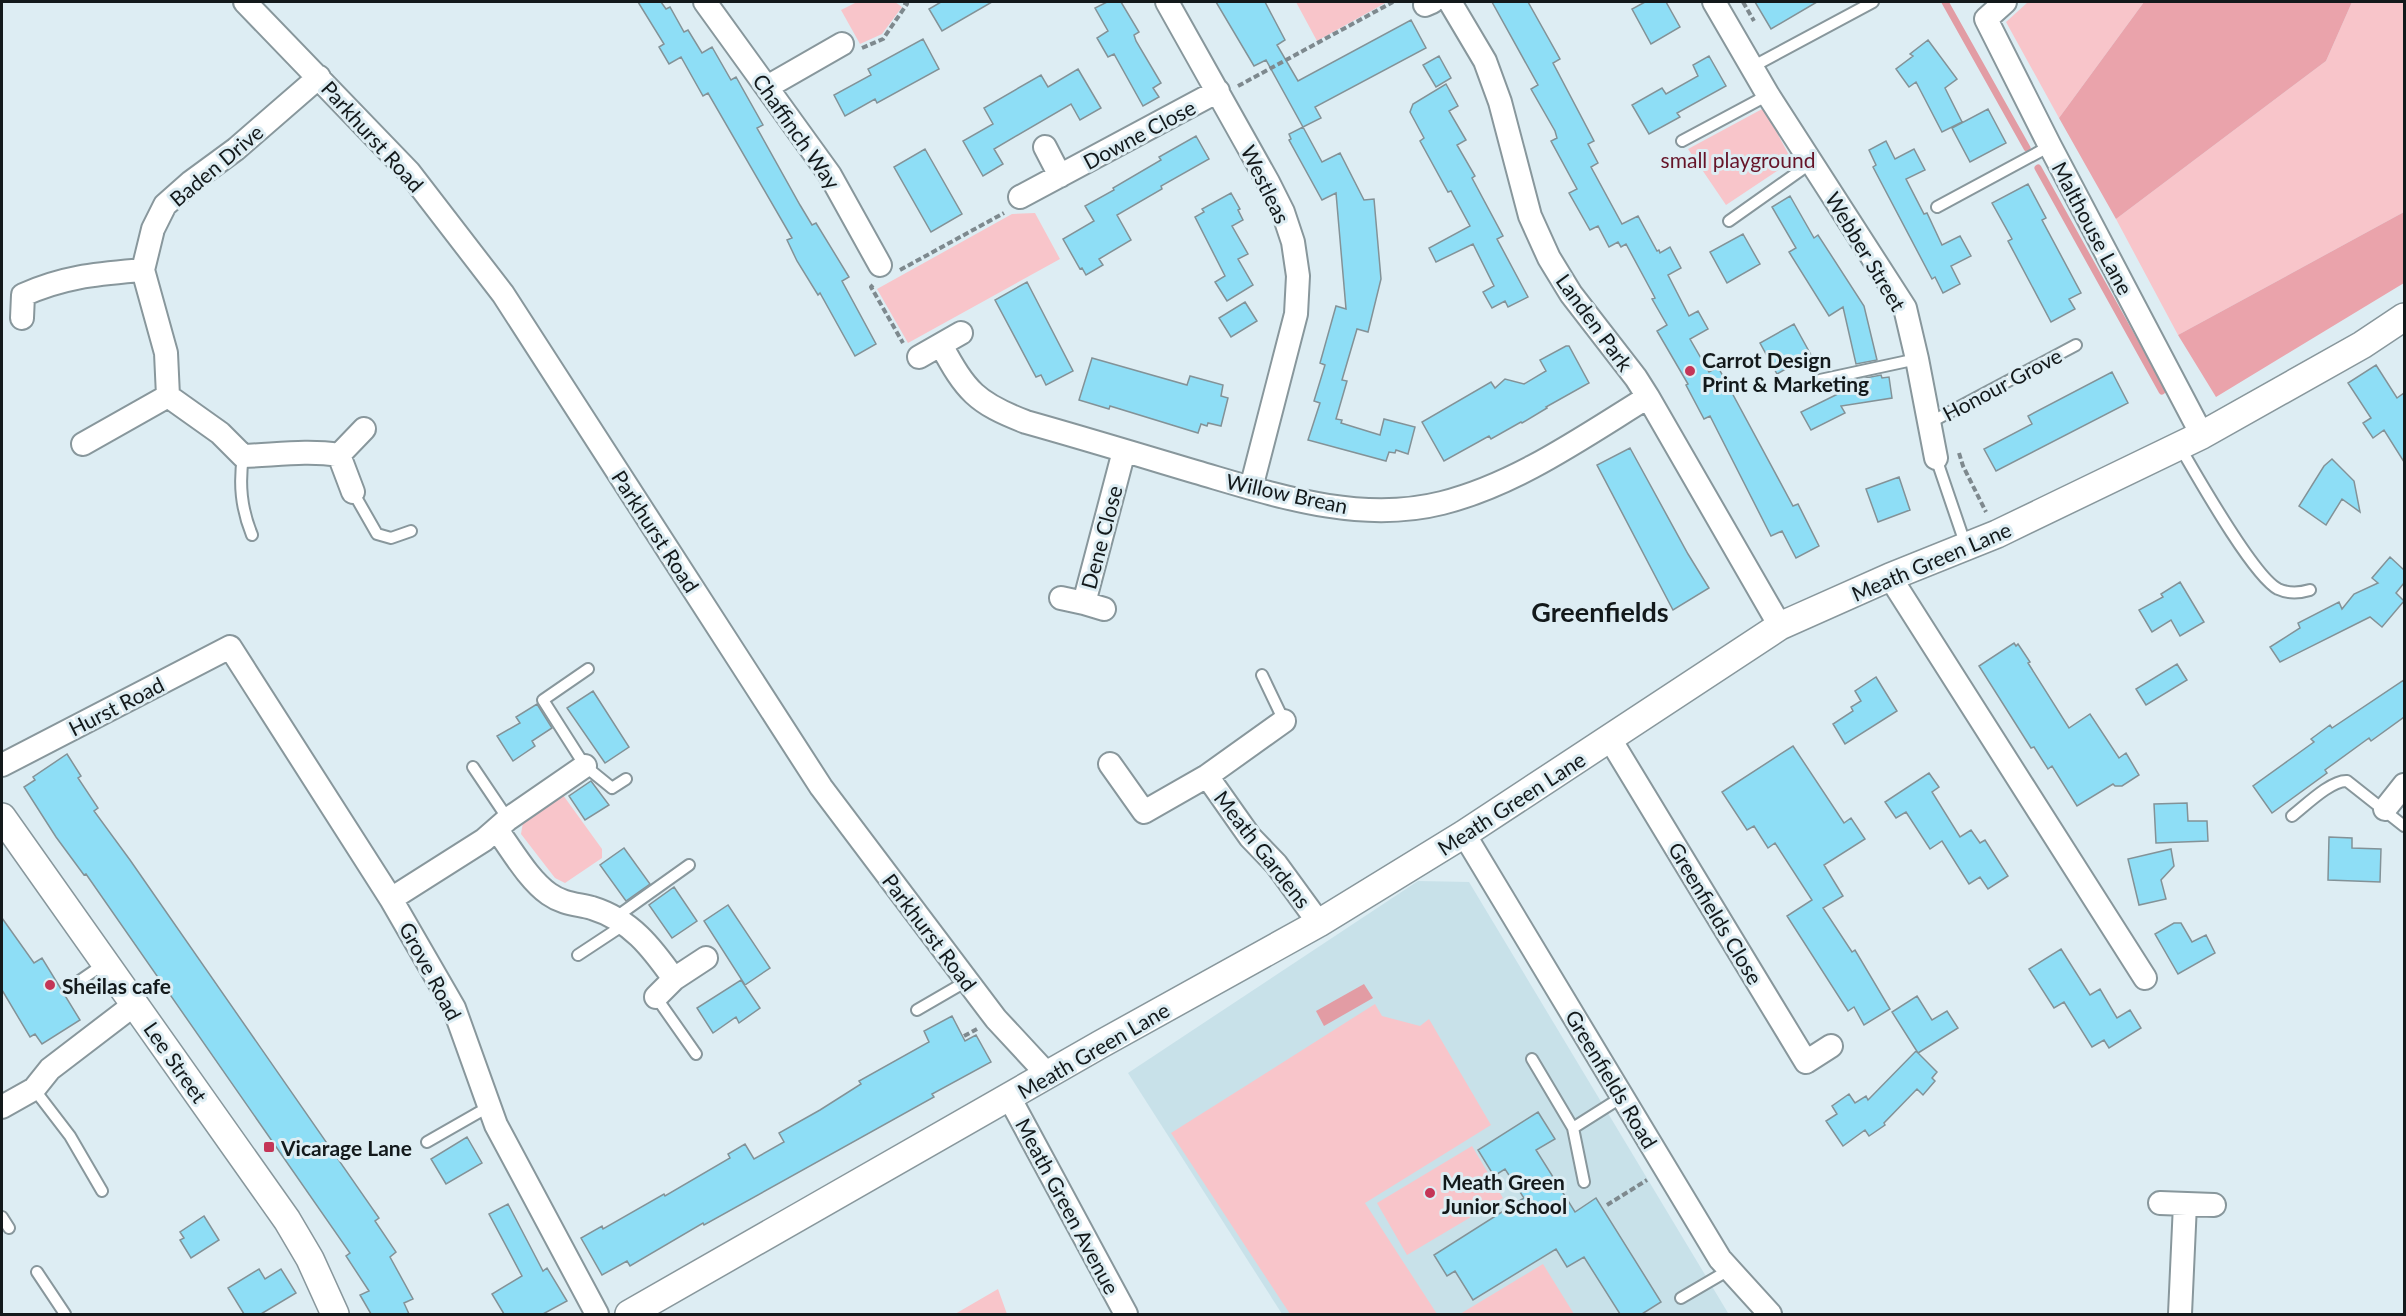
<svg xmlns="http://www.w3.org/2000/svg" width="2406" height="1316" font-family="Lato,sans-serif">
  <style>
    .built { fill: #c8e1e9 }
    .green { fill: #f8c5ca }
    .forest { fill: #eaa3ab }
    .water { fill: #e29ca4 }
    .lines { fill: none; stroke-linecap: round; stroke-linejoin: round }
    .stream { stroke: #e29ca4; stroke-width: 7 }
    .building { fill: #8edef6; stroke: #839297; stroke-width: 1.5 }
    .service-casing { stroke: #88979c; stroke-width: 14 }
    .minor-casing { stroke: #88979c; stroke-width: 26 }
    .tertiary-casing { stroke: #88979c; stroke-width: 30 }
    .path { stroke: #7e898e; stroke-width: 4; stroke-dasharray: 6 3; stroke-linecap: butt }
    .service { stroke: #fff; stroke-width: 10 }
    .minor { stroke: #fff; stroke-width: 22 }
    .tertiary { stroke: #fff; stroke-width: 27 }
    .poi-dot { fill: #c43557; stroke: #ddedf3; stroke-width: 2 }
    .labels { text-anchor: middle; dominant-baseline: central; stroke-width: 6; stroke-linejoin: round; paint-order: stroke }
    .street-label { font-size: 21px; fill: #13191b; stroke: #ddedf3 }
    .park-label { font-size: 21px; fill: #661428; stroke: #ddedf3 }
    .poi-label { font-size: 21px; font-weight: bold; fill: #13191b; stroke: #ddedf3; text-anchor: start }
    .district-label { font-size: 27px; font-weight: bold; fill: #13191b; stroke: #ddedf3 }
  </style>
  <rect width="100%" height="100%" fill="#ddedf3"/>
  <path class="built" d="M1418 881 1469 882 1728 1313 1282 1314 1128 1073Z"/>
  <path class="green" d="M857 2H895L902 7 882 34 860 44 841 10Z
    M1296 2H1387L1317 41Z
    M2028 2H2144L2059 118 2006 22Z
    M2352 2H2404V212L2178 335 2116 219 2326 61Z
    M1764 108 1792 161 1726 205 1688 149Z
    M1035 213 1060 259 908 343 877 289 1012 214Z
    M563 795 602 849V858L565 883 555 878 521 834 523 822Z
    M1375 1004 1382 1016 1420 1026 1429 1019 1491 1125 1365 1203 1437 1314H1290L1171 1133Z
    M1472 1146 1503 1198 1407 1255 1377 1203Z
    M1543 1264 1574 1314H1460Z
    M998 1289 1007 1314H955Z"/>
  <path class="forest" d="M2144 2H2352L2326 61 2116 219 2059 118Z
    M2404 212V283L2216 397 2178 335Z"/>
  <path class="water" d="M1364 984 1373 998 1324 1026 1316 1011Z"/>
  <g class="lines">
    <path class="stream" d="M1945 2 2027 148
      M2038 168 2162 391"/>
  </g>
  <path class="building" d="M638 2H661L666 9 670 7 684 32 688 30 702 53 712 47 731 80 736 77 763 125 757 128 800 205 812 225 816 223 849 277 842 281 876 344 855 356 820 293 818 295 797 261 787 240 792 238 708 93 703 96 681 57 669 64 659 47 664 44Z
    M941 2H992L942 31 929 9Z
    M1107 2H1121L1139 32 1134 35 1136 41 1161 83 1153 88 1159 97 1143 106 1114 54 1108 57 1097 38 1108 31 1095 8Z
    M1216 2H1265L1285 40 1277 45 1298 81 1411 20 1426 48 1315 107 1321 118 1303 127 1266 60 1254 66Z
    M1492 2H1528L1560 59 1553 63 1594 141 1588 144 1598 163 1591 167 1622 224 1638 216 1657 251 1659 250 1660 253 1670 247 1681 268 1668 275 1689 316 1698 311 1708 329 1690 339 1709 372 1718 367 1793 506 1798 504 1819 546 1796 558 1782 531 1771 536 1710 416 1704 419 1686 385 1688 384 1657 331 1667 325 1652 299 1655 298 1653 294 1626 244 1621 247 1618 242 1609 247 1598 226 1590 230 1569 193 1577 189 1551 141 1557 138 1555 131 1531 89 1538 85Z
    M1645 2H1666L1680 27 1651 44 1632 9Z
    M1755 2H1817L1771 29Z
    M923 39 939 69 877 103 875 99 845 116 834 95 871 75 868 69Z
    M1928 40 1957 79 1945 88 1962 122 1942 132 1916 82 1909 87 1896 69 1913 56 1910 54Z
    M1439 56 1451 78 1436 87 1423 65Z
    M1709 56 1726 86 1677 113 1680 117 1649 134 1632 105 1662 88 1666 94 1698 76 1693 65Z
    M1078 69 1101 108 1080 120 1071 104 994 149 1003 164 983 176 963 141 993 124 984 108 1041 75 1048 87Z
    M1446 84 1458 106 1449 111 1466 140 1457 145 1475 176 1472 178 1503 236 1497 239 1528 297 1508 307 1505 301 1492 308 1483 292 1494 286 1473 244 1436 262 1429 248 1470 226 1451 191 1448 192 1420 141 1424 138 1410 112 1413 104Z
    M1988 109 2006 143 1970 162 1952 128Z
    M1303 127 1322 162 1340 153 1364 200 1374 199 1381 279 1368 332 1357 329 1342 380 1347 381 1336 419 1342 420 1341 423 1380 435 1384 419 1415 427 1408 454 1396 450 1395 453 1389 452 1386 461 1308 440 1320 403 1314 401 1325 365 1320 363 1336 306 1346 309 1336 193 1322 200 1289 140 1291 139 1289 134Z
    M1196 136 1209 159 1161 186 1162 189 1117 215 1131 240 1099 259 1103 265 1086 275 1082 268 1080 269 1063 239 1094 221 1085 206 1114 190 1113 188 1161 160 1159 157Z
    M1886 141 1895 159 1914 149 1925 170 1906 179 1924 214 1927 213 1942 245 1960 236 1971 256 1951 266 1960 284 1943 293 1935 277 1932 279 1873 167 1876 165 1869 150Z
    M925 149 962 214 931 232 894 167Z
    M2028 184 2046 218 2042 220 2081 293 2069 299 2075 309 2051 322 2008 241 2012 239 1992 203Z
    M1231 193 1240 209 1238 210 1243 220 1232 226 1248 254 1238 259 1253 285 1227 301 1215 282 1225 276 1195 217 1204 212 1202 209Z
    M1790 196 1814 238 1818 235 1864 306 1877 360 1856 364 1843 307 1829 316 1789 252 1796 248 1772 207Z
    M1743 234 1760 264 1727 283 1710 252Z
    M1027 282 1073 371 1046 385 1041 375 1036 377 995 300Z
    M1245 302 1257 321 1231 337 1219 318Z
    M1794 324 1811 355 1777 374 1760 343Z
    M1566 346H1569L1589 383 1546 407 1547 408 1522 423 1521 422 1491 439 1489 436 1444 461 1422 422 1491 382 1495 388 1505 379 1524 384 1546 371 1540 360Z
    M1092 358 1187 385 1190 376 1223 385 1221 396 1228 398 1221 426 1208 423 1207 426 1201 424 1198 433 1110 406 1109 409 1079 400Z
    M2376 365 2397 398 2404 393V462L2384 430 2373 438 2363 423 2371 418 2348 383Z
    M2112 372 2128 403 1996 471 1984 449 2032 424 2028 416Z
    M1881 375 1882 378 1889 377 1892 398 1841 406 1845 413 1811 430 1801 412 1852 387 1851 383 1860 382V379Z
    M1630 448 1688 554 1709 588 1673 610 1597 465Z
    M2332 459 2354 481 2360 512 2342 499 2326 525 2299 506 2324 466Z
    M1899 477 1910 510 1878 522 1866 489Z
    M2390 557 2404 570V583L2396 593 2404 601 2382 627 2370 617 2280 662 2270 647 2300 628 2298 623 2339 602 2342 609 2354 594 2378 583 2372 578Z
    M2180 582 2204 622 2180 636 2171 620 2152 632 2139 610 2163 597 2161 594Z
    M2014 643 2016 646 2018 644 2030 662 2028 663 2069 728 2090 714 2119 758 2126 753 2139 775 2122 786H2115L2113 784 2077 806 2052 766 2048 769 2034 747 2031 748 1979 666Z
    M2177 664 2187 680 2146 705 2136 689Z
    M1876 677 1897 711 1845 744 1833 724 1853 711 1851 707 1861 701 1855 691Z
    M2404 680V717L2371 741 2369 738 2325 770 2327 773 2272 813 2253 786 2314 742 2311 739 2330 725 2332 728Z
    M593 691 629 747 605 763 567 708Z
    M537 704 552 728 532 741 535 746 513 761 497 736 520 723 516 717Z
    M1793 746 1844 823 1851 818 1865 839 1824 865 1843 896 1823 908 1852 952 1855 950 1890 1009 1864 1025 1854 1007 1848 1011 1787 916 1812 900 1775 843 1768 848 1754 826 1747 830 1722 792Z
    M67 754 81 776 78 778 98 808 94 811 130 860 379 1218 375 1221 396 1252 390 1257 413 1299 404 1303 409 1314H371L360 1295 369 1291 346 1256 350 1253 86 874 84 875 56 837 24 787 35 780 33 777Z
    M1929 773 1939 787 1932 792 1960 837 1971 830 1980 843 1985 840 2008 876 1988 889 1980 877 1969 884 1942 841 1930 849 1906 812 1896 818 1885 802Z
    M591 781 609 805 585 820 569 796Z
    M2187 803 2188 821H2207L2208 841 2156 843 2154 804Z
    M2329 837 2352 838V848L2381 849 2380 882 2328 880Z
    M624 848 650 884 626 901 600 865Z
    M2171 849 2174 866 2161 880 2166 899 2139 905 2128 859Z
    M674 887 697 921 672 938 649 905Z
    M728 905 770 968 745 985 704 921Z
    M2 918 34 963 42 958 80 1020 42 1044 35 1034 30 1037 2 990Z
    M2174 923H2181L2192 942 2206 935 2215 953 2178 974 2155 934Z
    M2061 949 2090 995 2100 989 2117 1018 2130 1010 2141 1028 2109 1048 2104 1040 2092 1047 2064 1002 2054 1008 2029 969Z
    M741 980 760 1008 739 1023 736 1017 713 1033 697 1008Z
    M1917 996 1932 1020 1947 1011 1958 1028 1918 1053 1937 1072 1932 1078 1935 1081 1923 1095 1917 1089 1884 1123 1885 1125 1869 1136 1865 1130 1843 1146 1826 1121 1837 1114 1832 1106 1849 1094 1855 1103 1866 1096 1868 1100 1916 1051 1918 1053 1892 1012Z
    M952 1016 965 1041 976 1035 991 1062 932 1094 934 1097 704 1225 703 1223 630 1266 627 1261 602 1275 581 1238 602 1226 603 1229 664 1194 665 1196 730 1158 728 1154 745 1144 754 1159 784 1142 779 1133 820 1110 861 1084 859 1081 929 1042 924 1031Z
    M1538 1112 1555 1139 1536 1150 1575 1212 1596 1198 1661 1302 1642 1314H1620L1584 1257 1567 1267 1556 1249 1473 1300 1455 1271 1447 1276 1434 1255 1524 1198 1505 1169 1494 1176 1478 1150Z
    M467 1137 482 1163 446 1184 431 1159Z
    M508 1204 543 1271 547 1268 567 1301 543 1314H504L492 1294 522 1276 489 1214Z
    M204 1216 219 1240 191 1258 180 1240 184 1238 180 1232Z
    M259 1269 265 1279 281 1269 296 1293 261 1314H244L228 1288Z"/>
  <g class="lines">
    <g class="service-casing">
      <path id="service" d="M1752 67 1873 2
        M1682 141 1768 95
        M1937 207 2050 146
        M1729 221 1811 163
        M1820 380 1917 359
        M1929 423 2076 345
        M2180 447C2197 476 2253 576 2278 589 2289 594 2300 593 2310 590
        M243 456C239 484 241 508 252 535
        M1936 458 1966 546
        M353 492 377 534 391 538 411 531
        M588 669 543 700 585 766 612 788 626 779
        M1262 675 1284 721
        M473 767 508 819
        M2292 816C2305 806 2331 780 2347 781L2404 826
        M616 917 689 865
        M578 955 625 924
        M72 986 104 964
        M656 997 696 1054
        M917 1010 967 981
        M1532 1059 1573 1128
        M34 1089 70 1136 102 1191
        M427 1142 490 1106
        M1584 1182 1573 1128 1622 1097
        M2 1217 9 1228
        M37 1272 65 1314
        M1681 1298 1729 1270"/>
    </g>
    <g class="minor-casing">
      <path id="minor" d="M245 2 409 172 503 294 821 787 996 1019 1048 1075
        M705 2 830 175 880 265
        M1167 2 1268 182 1283 212 1293 242 1298 276 1296 314 1251 488
        M1450 2 1485 61 1500 102 1530 216 1549 258 1571 294 1636 378 1648 397 1780 626
        M1714 2 1768 95 1905 308 1917 359 1936 458
        M2005 2 1986 19 2050 146 2202 435
        M1425 5 1432 2
        M767 87 842 44
        M1045 147 1060 176
        M1020 197 1218 91
        M22 318 23 295C65 276 98 274 143 270
        M941 345C966 391 976 403 1026 422 1083 438 1139 455 1196 472 1275 495 1359 524 1442 503 1517 484 1583 437 1648 397
        M919 357 961 333
        M168 396 166 353 143 270 153 229 165 205 191 182 236 149 319 77
        M168 396 220 433 243 456C275 455 307 450 339 455L353 492
        M83 444 168 396
        M339 455 364 429
        M1890 577 2145 978
        M1061 598 1084 603
        M1104 609 1084 603 1124 451
        M1610 739 1806 1062 1831 1046
        M1110 764 1144 812 1207 776 1284 721
        M2 765 230 647 391 899 454 1008 496 1125 597 1314
        M1207 776 1250 837 1276 864 1319 923
        M2385 809 2404 785
        M497 830C512 850 528 879 549 894 563 904 577 904 592 908 631 920 652 948 674 979
        M1464 834 1720 1259 1770 1314
        M391 899 484 840 508 819 585 766
        M656 997 674 979 706 958
        M1009 1097 1126 1314
        M2 1107 34 1089 50 1069 135 1004
        M2160 1203 2214 1205
        M2180 1314 2185 1204"/>
    </g>
    <g class="tertiary-casing">
      <path id="tertiary" d="M2 817 287 1220 310 1259 335 1314
        M629 1314 1101 1044 1319 923 1464 834 1780 626 1890 577 1997 534 2202 435 2362 345 2404 317"/>
    </g>
    <path class="path" d="M1743 2 1754 21
      M862 48 883 39 907 4 902 2
      M1238 86 1393 2
      M900 270 1004 213
      M873 285 871 287 903 343
      M1959 453 1963 466 1986 512
      M964 1036 977 1029
      M1607 1205 1647 1180"/>
    <use href="#service" class="service"/>
    <use href="#minor" class="minor"/>
    <use href="#tertiary" class="tertiary"/>
  </g>
  <g class="poi-dot">
    <circle cx="1690" cy="371" r="6"/>
    <circle cx="50" cy="985" r="6"/>
    <rect x="263" y="1141" width="12" height="12" rx="3"/>
    <circle cx="1430" cy="1193" r="6"/>
  </g>
  <g class="labels">
    <g class="street-label">
      <text transform="translate(797 131) rotate(55)">Chaffinch Way</text>
      <text transform="translate(1139 134) rotate(-28)">Downe Close</text>
      <text transform="translate(373 136) rotate(48)">Parkhurst Road</text>
      <text transform="translate(216 165) rotate(-40)">Baden Drive</text>
      <text transform="translate(1266 184) rotate(64)">Westleas</text>
      <text transform="translate(2093 228) rotate(62)">Malthouse Lane</text>
      <text transform="translate(1866 251) rotate(59)">Webber Street</text>
      <text transform="translate(1595 322) rotate(54)">Landen Park</text>
      <text transform="translate(2002 384) rotate(-28)">Honour Grove</text>
      <text transform="translate(1287 493) rotate(12)">Willow Brean</text>
      <text transform="translate(656 531) rotate(57)">Parkhurst Road</text>
      <text transform="translate(1101 537) rotate(-75)">Dene Close</text>
      <text transform="translate(1931 561) rotate(-23)">Meath Green Lane</text>
      <text transform="translate(116 706) rotate(-27)">Hurst Road</text>
      <text transform="translate(1511 803) rotate(-33)">Meath Green Lane</text>
      <text transform="translate(1263 849) rotate(52)">Meath Gardens</text>
      <text transform="translate(1716 913) rotate(59)">Greenfields Close</text>
      <text transform="translate(930 932) rotate(53)">Parkhurst Road</text>
      <text transform="translate(431 971) rotate(62)">Grove Road</text>
      <text transform="translate(1093 1050) rotate(-30)">Meath Green Lane</text>
      <text transform="translate(176 1062) rotate(55)">Lee Street</text>
      <text transform="translate(1612 1079) rotate(59)">Greenfields Road</text>
      <text transform="translate(1068 1206) rotate(62)">Meath Green Avenue</text>
    </g>
    <g class="park-label">
      <text x="1738" y="159">small playground</text>
    </g>
    <g class="poi-label">
      <text x="1702" y="359">Carrot Design<tspan x="1702" dy="24">Print &amp; Marketing</tspan></text>
      <text x="62" y="985">Sheilas cafe</text>
      <text x="281" y="1147">Vicarage Lane</text>
      <text x="1442" y="1181">Meath Green<tspan x="1442" dy="24">Junior School</tspan></text>
    </g>
    <g class="district-label">
      <text x="1600" y="611">Greenfields</text>
    </g>
  </g>
  <rect width="2406" height="1316" fill="none" stroke="#13191b" stroke-width="6"/>
</svg>
